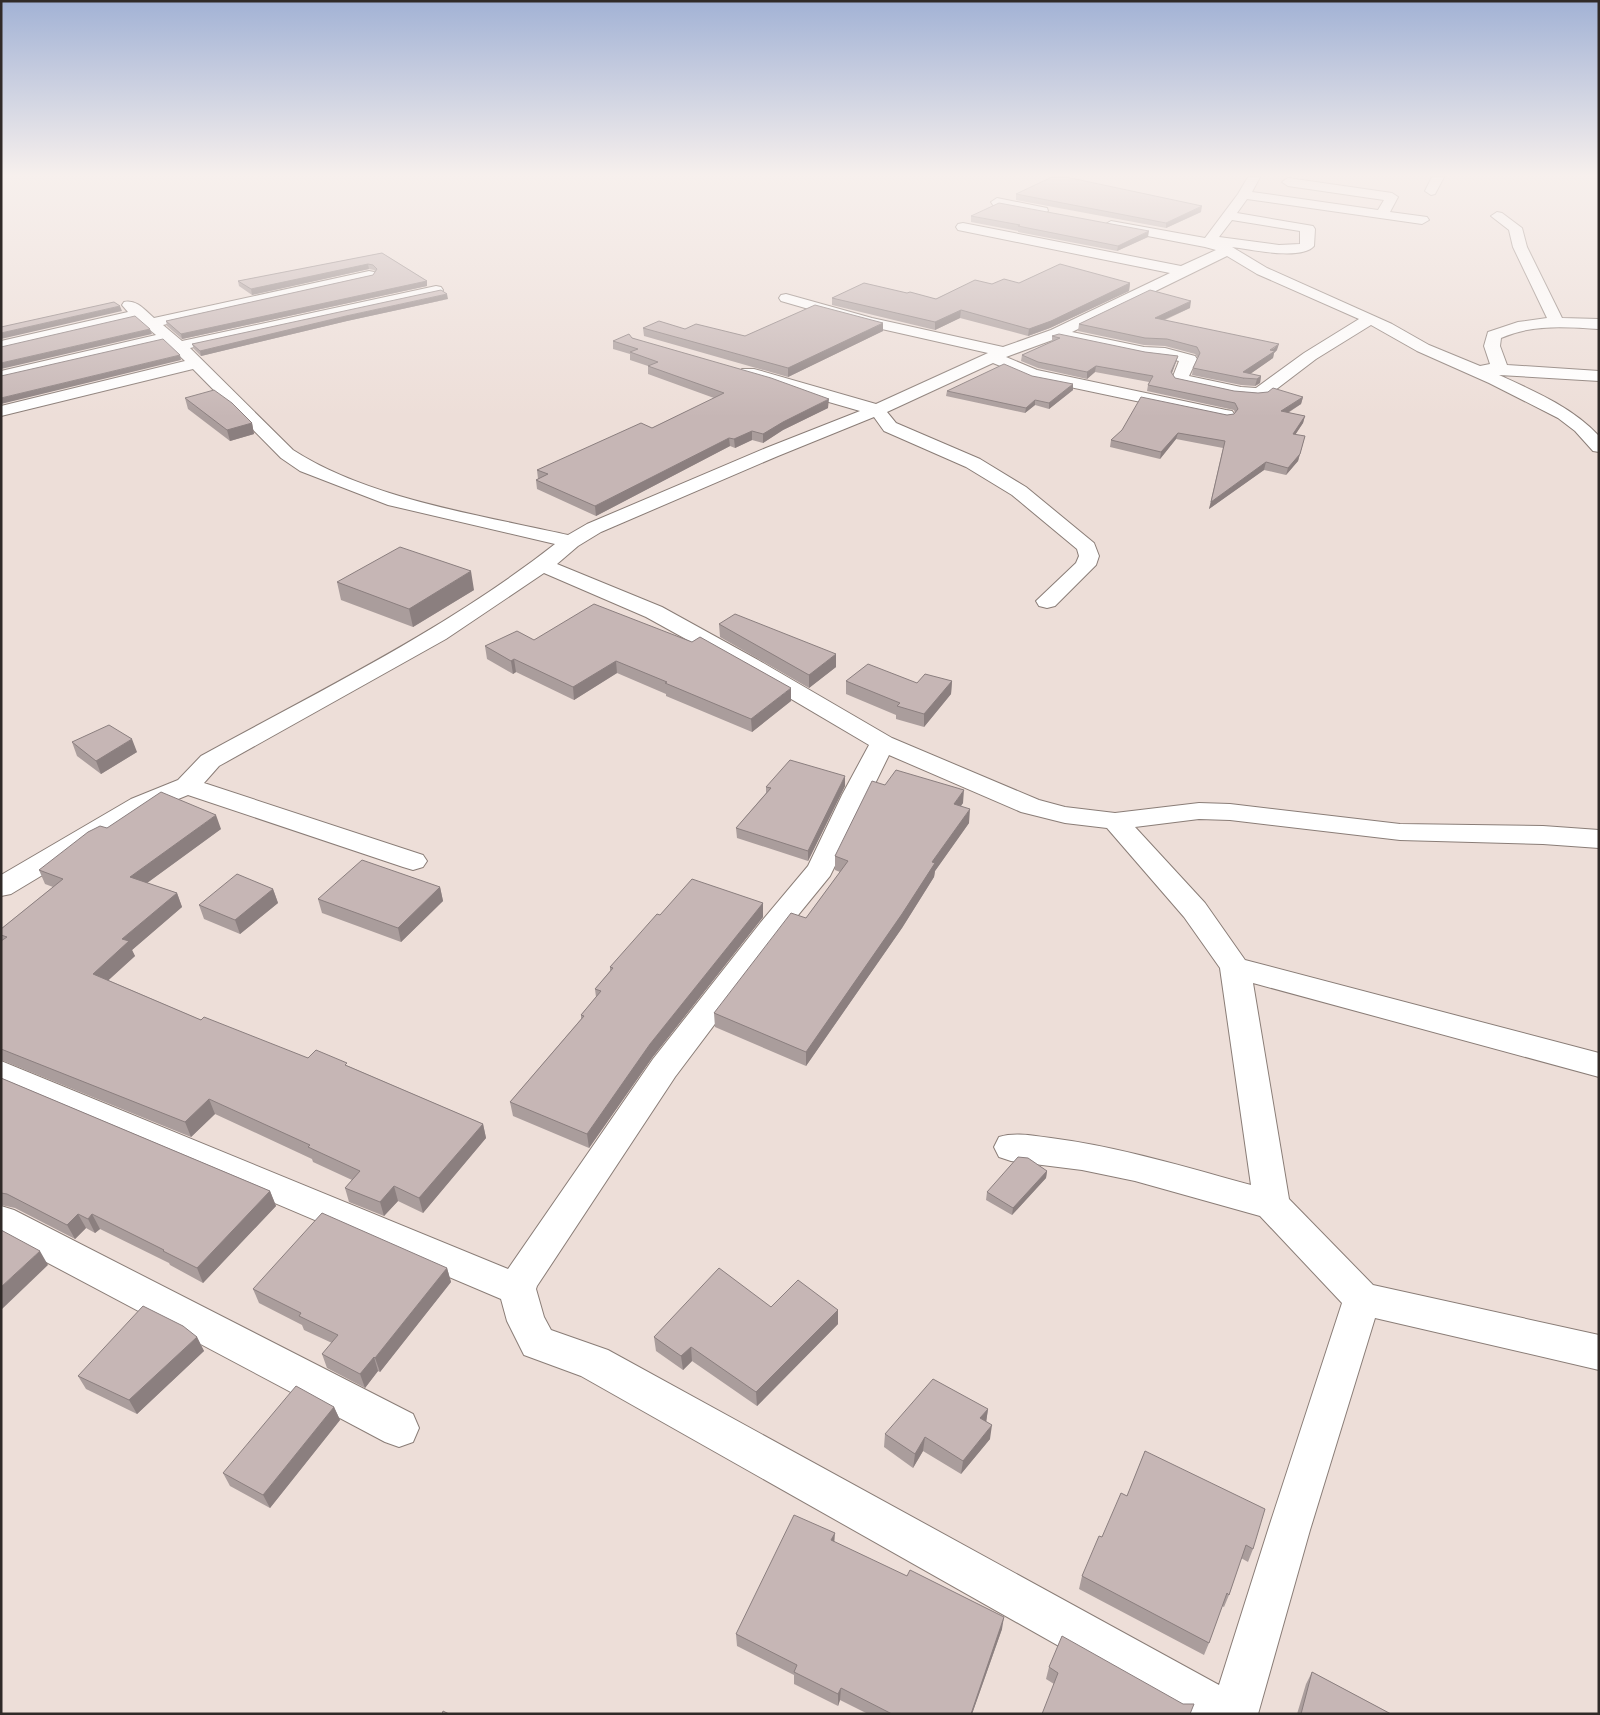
<svg xmlns="http://www.w3.org/2000/svg" width="1600" height="1715" font-family="'PT Sans',sans-serif">
  <style>
    .lines { fill: none; stroke-linecap: round; stroke-linejoin: round }
    .minor-casing { stroke: #8a7d77; stroke-width: 2 }
    .minor { fill: #fff; fill-rule: evenodd }
    .wall { fill: #aa9d9c }
    .shaded-wall { fill: #8b7f7f }
    .building { fill: #c6b6b5; stroke: #8b7f7f }
  </style>
  <rect width="100%" height="100%" fill="#edded8"/>
  <g class="lines">
    <g class="minor-casing">
      <path id="minor" d="M1248 177H1260L1252 192 1378 210 1384 200 1288 186 1282 182 1288 178 1392 193 1398 197 1390 212 1427 217 1429 220 1422 224 1247 199 1237 213 1313 226 1315 229 1314 246C1301 261 1249 249 1232 247L1267 268 1392 324 1429 345 1480 366 1490 364 1484 346 1488 332 1518 322 1547 318 1513 247 1509 230 1491 216 1497 212 1502 213 1522 228 1527 247 1562 318 1599 319V329C1566 327 1532 324 1501 338L1500 346 1507 365 1599 371V381L1499 375C1534 391 1572 407 1599 436V452L1593 451 1575 431 1558 418 1489 383 1417 351 1371 325 1316 359 1266 397C1244 402 1197 388 1174 383L1172 379 1179 361 1165 358 1144 357 1058 338 1006 357 1037 370 1226 410 1232 411 1235 415 1232 419 1226 420 1032 379 993 363 887 412 896 423 980 459 1026 487 1094 543 1099 556 1096 565 1055 606 1047 608 1039 606 1036 601 1076 563 1079 556 1077 549 1012 495 966 467 884 431 874 417 778 456 601 532 578 546 557 564 662 607 758 660 892 738 1039 800 1065 807 1115 813 1199 803 1230 804 1400 824 1543 826 1599 830V848L1543 844 1400 840 1230 820 1199 819 1135 827 1205 903 1245 960 1599 1053V1077L1253 983 1289 1199 1373 1285 1599 1335V1370L1375 1318 1310 1530 1258 1714H1179L581 1376 524 1355 507 1321 501 1299 1 1087V1061L508 1269 653 1059 761 922 808 866 842 795 869 745 742 670 646 617 544 573 446 639 219 766 204 783 423 855 427 861 423 867 413 870 403 867 188 795 149 811 11 894 1 896V875L131 799 178 780 201 756C321 690 447 629 555 544L388 505 300 471 281 458 193 369 1 416V406L185 361 165 342 1 381V371L156 335 137 319 1 351V341L128 312 122 305 124 302C136 299 145 310 154 318L369 271 374 272 376 275 374 278 163 325 182 341 436 286 441 287 443 290 441 293 436 294 190 348 293 450C369 499 480 515 568 535L587 524 766 448 860 411 742 377 740 373 742 369H754L876 404 988 353 864 325 781 301 779 298 781 295 786 294 872 318 1003 347 1051 330 1170 273 963 231 958 230 956 227 958 224 963 223 1181 266 1216 250 1205 247 1111 229 1104 225 1111 221 1205 238 1238 194ZM1232 220 1300 231V244L1279 245 1219 237ZM1227 256 1257 274 1359 319 1304 353 1256 388 1241 387 1189 376 1197 359 1195 356 1165 348 1144 347 1072 332ZM889 755 1021 812 1065 823 1107 828 1184 917 1220 968 1251 1185C1185 1167 1120 1147 1051 1138 1033 1136 1016 1132 999 1137L994 1147 999 1157 1011 1161 1082 1170 1135 1181 1260 1216 1342 1303 1268 1530 1219 1685 608 1350 551 1330 544 1317 536 1289 537 1286 675 1077 781 936 830 876Z
        M1432 177H1444L1435 194 1431 195 1425 191Z
        M997 198 1047 208 1048 211 1042 215 993 205 991 202Z
        M1 1206 14 1210 413 1414 419 1428 413 1442 399 1447 385 1442 1 1238Z"/>
    </g>
    <use href="#minor" class="minor"/>
  </g>
  <path class="wall" d="M1016 194 1201 212 1166 228 1016 200Z
    M971 216 1148 237 1117 251 1018 232V231L971 222Z
    M382 253 427 281V286L182 339 167 326 166 321 373 275 375 271 374 270 369 269 252 295 239 286 238 281Z
    M1019 283H1130L1129 291 1050 328 1028 336 960 318 935 330 832 305V298L907 293 936 299 992 284Z
    M448 299 347 321 201 356 194 349 192 344Z
    M1190 308 1165 320 1277 350 1274 353 1273 358 1250 374 1261 376 1260 383 1255 386 1241 385 1192 375 1193 368 1198 358 1195 354 1165 346 1144 345 1078 331 1079 324Z
    M643 328 685 329 745 336 883 331 788 377 644 336Z
    M1052 336 1145 352 1178 356 1176 362 1172 373 1175 378 1234 391 1303 397 1301 404 1288 413 1305 416 1303 423 1295 435 1303 443 1298 461 1286 475 1264 470 1209 509 1223 448 1176 439 1160 459 1110 447 1111 440 1234 414 1235 413 1234 410 1147 391 1148 385 1149 382 1095 372 1087 379 1038 368 1021 361 1022 355 1052 342Z
    M632 338 828 408 783 430 763 443 752 440 735 448 730 446 596 516 537 489 536 480 538 479 537 470 652 428 714 398 648 374V366L630 360V354L613 349V341Z
    M1032 376 1073 390 1049 409 1035 405 1025 413 946 396 947 391Z
    M185 398 252 423 254 434 230 441 188 409Z
    M337 582 474 590 413 627 341 600Z
    M719 624 836 667 809 688 720 637Z
    M534 640 791 701 752 732 666 696V694L617 673 574 700 516 672 513 674 487 659 485 646Z
    M846 681 917 683 952 681 951 694 924 727 896 719V715L846 694Z
    M72 742 137 752 101 774 77 756Z
    M885 785 963 803 960 806 969 823 935 871 934 877 902 928 806 1066 715 1027 714 1013 806 918 840 872 835 870V856Z
    M845 786 808 861 737 838 736 828 766 793V787Z
    M107 828 221 829 147 883 177 893 182 907 132 950 135 956 108 980 201 1020 308 1058 348 1066 483 1124 486 1138 423 1213 398 1201 384 1216 349 1202 345 1188 352 1180 313 1162 312 1159 215 1114 191 1137 1 1060V929L53 887 45 884 39 870Z
    M440 887 443 901 401 942 322 913 318 899Z
    M273 889 278 903 240 934 204 919 199 905Z
    M763 903V917L652 1058 589 1148 513 1116 510 1102 581 1019V1015L596 997 595 989 610 971V967L660 915Z
    M1 1078 270 1191 276 1206 203 1283 170 1265 169 1263 100 1229 95 1233 86 1228 75 1239 15 1208 1 1205Z
    M1047 1171 1046 1178 1012 1215 986 1200 987 1192Z
    M447 1268 451 1282 380 1372 378 1371 365 1388 327 1368 322 1354 332 1343 304 1330 302 1325 259 1303 253 1289Z
    M771 1307 838 1310V1324L757 1406 692 1361 683 1370 656 1351 654 1337Z
    M197 1337 204 1351 137 1414 86 1389 78 1376Z
    M334 1407 340 1420 270 1508 230 1486 223 1473Z
    M988 1409 986 1422 990 1439 961 1474 923 1451 913 1468 884 1447 885 1434Z
    M1145 1451 1253 1549 1248 1562 1241 1558 1229 1595 1224 1607 1222 1606 1209 1643 1204 1655 1079 1589 1082 1576 1102 1537 1127 1496Z
    M834 1542 1002 1629 972 1714H868L840 1700 838 1706 794 1684V1675L737 1646 736 1634Z
    M1049 1667 1190 1714 1054 1684 1046 1679Z
    M1312 1672 1391 1714H1297L1306 1684Z"/>
  <path class="shaded-wall" d="M1202 206 1201 212 1166 228V223Z
    M1149 231 1148 237 1117 251 1118 246Z
    M368 264 369 269 252 295 251 289Z
    M427 281V286L182 339 181 334Z
    M1130 283 1129 291 1050 328 1028 336 1029 329Z
    M447 294 448 299 347 321 201 356 200 351 346 316Z
    M1191 301 1190 308 1154 324 1155 318Z
    M120 306 122 311 1 339V333Z
    M961 310 960 318 935 330V322Z
    M883 323V331L788 377V368Z
    M150 329 152 334 1 369V363Z
    M1279 344 1277 350 1274 353 1273 358 1243 379V372Z
    M180 355 181 360 1 404V398Z
    M1178 356 1176 362 1170 378 1171 372Z
    M1096 366 1095 372 1087 379V372Z
    M1261 376 1260 383 1255 386 1257 379Z
    M1073 384V390L1049 409V403Z
    M1303 397 1301 404 1279 418 1281 411Z
    M829 399 828 408 783 430 763 443V434L783 422Z
    M1035 400V405L1025 413 1026 408Z
    M1305 416 1303 423 1291 441 1293 434Z
    M252 423 254 434 230 441 227 430Z
    M752 431V440L735 448 734 439Z
    M1178 433 1176 439 1160 459 1161 452Z
    M1305 436 1298 461 1286 475 1288 468Z
    M729 438 730 446 596 516 595 506Z
    M1266 462 1264 470 1209 509 1211 502Z
    M471 571 474 590 413 627 409 609Z
    M836 654V667L809 688V675Z
    M514 659 516 672 513 674 511 661Z
    M616 661 617 673 574 700 573 687Z
    M952 681 951 694 924 727V714Z
    M791 688V701L752 732 751 719Z
    M132 739 137 752 101 774 96 761Z
    M845 776V786L808 861V851Z
    M964 790 963 803 953 818 954 804Z
    M970 809 969 823 935 871 934 877 902 928 806 1066V1052L932 862Z
    M216 815 221 829 136 891 130 877Z
    M440 887 443 901 401 942 398 928Z
    M273 889 278 903 240 934 235 920Z
    M177 893 182 907 132 950 135 956 100 988 93 974 122 939Z
    M763 903V917L652 1058 589 1148 587 1134 650 1044Z
    M209 1099 215 1114 191 1137 185 1122Z
    M483 1124 486 1138 423 1213 419 1198Z
    M1047 1171 1046 1178 1012 1215 1013 1208Z
    M394 1186 398 1201 384 1216 380 1202Z
    M270 1191 276 1206 203 1283 197 1268Z
    M78 1214 86 1228 75 1239 67 1225Z
    M92 1214 100 1229 95 1233 88 1219Z
    M40 1251 48 1265 1 1310V1287Z
    M447 1268 451 1282 380 1372 375 1358Z
    M838 1310V1324L757 1406 756 1392Z
    M197 1337 204 1351 137 1414 129 1400Z
    M691 1347 692 1361 683 1370 681 1356Z
    M374 1357 378 1371 365 1388 360 1374Z
    M334 1407 340 1420 270 1508 263 1495Z
    M988 1409 986 1423 980 1418Z
    M992 1425 990 1439 961 1474 963 1461Z
    M925 1437 923 1451 913 1468 915 1454Z
    M835 1533 834 1546 831 1540Z
    M1004 1617 1002 1629 972 1714H971Z
    M841 1688 840 1700 838 1706V1694Z"/>
  <path class="building" d="M1052 177H1066L1202 206 1166 223 1016 194Z
    M999 203 1149 231 1118 246 1018 226 1020 225 971 216Z
    M382 253 427 281 181 334 166 321 373 275 377 269 373 265 368 264 251 289 238 281Z
    M1060 264 1130 283 1051 321 1029 329 961 310 935 322 832 298 864 283 907 293 910 292 936 299 975 280 992 284 1004 279 1019 283Z
    M441 290 447 294 346 316 200 351 192 344Z
    M1150 290 1191 301 1155 318 1279 344 1270 350 1275 351 1243 372 1261 376 1257 379 1243 378 1193 368 1200 353 1197 347 1167 339 1145 338 1079 324Z
    M114 302 120 306 1 333V327Z
    M815 305 883 323 788 368 643 328 659 321 685 329 696 324 745 336Z
    M135 316 150 329 1 363V347Z
    M629 334 632 338 771 378 829 399 783 422 763 434 752 431 734 439 729 438 595 506 536 480 548 474 537 470 641 423 652 428 724 393 648 366 658 362 630 352 638 349 613 341Z
    M1059 334 1145 352 1178 356 1171 372 1175 378 1234 391 1258 393 1268 392 1273 388 1303 397 1281 411 1305 416 1293 434 1305 436 1300 454 1288 468 1266 462 1211 502 1225 441 1178 433 1161 452 1111 440 1122 430 1141 397 1227 415 1234 414 1238 409 1235 403 1148 385 1153 376 1096 366 1087 372 1038 362 1022 355 1060 338 1052 336Z
    M163 339 180 355 1 398V376Z
    M1004 364 1032 376 1073 384 1049 403 1035 400 1026 408 947 391Z
    M214 390 232 403 252 423 227 430 185 398Z
    M400 547 471 571 409 609 337 582Z
    M594 604 692 642 700 637 791 688 751 719 665 683 667 682 616 661 573 687 514 659 511 661 485 646 517 631 534 640Z
    M735 614 836 654 809 675 719 624Z
    M868 664 917 683 925 674 952 681 924 714 897 706 900 703 846 681Z
    M109 725 132 739 96 761 72 742Z
    M790 760 845 776 808 851 736 828 771 788 766 787Z
    M896 770 964 790 954 804 970 809 932 862 935 863 902 914 806 1052 714 1013 791 913 806 918 848 861 835 856 872 781 885 785Z
    M161 792 216 815 130 877 177 893 122 939 129 941 93 974 201 1020 204 1017 308 1058 316 1050 347 1063 345 1065 483 1124 419 1198 394 1186 380 1202 345 1188 360 1171 308 1147 310 1145 209 1099 185 1122 1 1049V941L7 937 1 935V929L63 879 39 870 88 832 100 826 107 828Z
    M362 860 440 887 398 928 318 899Z
    M237 874 273 889 235 920 199 905Z
    M692 879 763 903 650 1044 587 1134 510 1102 584 1016 581 1015 601 991 595 989 613 968 610 967 657 914 660 915Z
    M1 1078 270 1191 197 1268 163 1251 164 1250 92 1214 88 1219 78 1214 67 1225 7 1194 1 1193Z
    M1018 1157 1028 1158 1047 1171 1013 1208 987 1192Z
    M322 1213 447 1268 375 1358 374 1357 360 1374 322 1354 338 1335 299 1316 301 1313 253 1289Z
    M1 1230 40 1251 1 1287Z
    M719 1268 771 1307 798 1280 838 1310 756 1392 691 1347 681 1356 654 1337Z
    M143 1306 183 1326 197 1337 129 1400 78 1376Z
    M933 1379 988 1409 980 1418 992 1425 963 1461 925 1437 915 1454 885 1434Z
    M296 1386 334 1407 263 1495 223 1473Z
    M1145 1451 1265 1509 1253 1549 1246 1545 1229 1595 1227 1593 1209 1643 1082 1576 1099 1536 1102 1537 1121 1493 1127 1496Z
    M794 1515 835 1533 831 1540 907 1576 910 1570 1004 1617 971 1714H892L841 1688 838 1694 794 1672 797 1665 736 1634Z
    M1062 1636 1183 1704H1194L1190 1714H1042L1058 1673 1049 1667Z
    M1312 1672 1391 1714H1301Z
    M443 1711 449 1714H442Z"/>
  <linearGradient id="sky" x2="0" y2="1"><stop stop-color="#a2b2d5"/><stop offset="0.42" stop-color="#f7f0ed"/><stop offset="1" stop-color="#f7f0ed" stop-opacity="0"/></linearGradient>
  <rect width="1600" height="417" fill="url(#sky)"/>
  <rect width="1600" height="1715" fill="none" stroke="#302a28" stroke-width="5"/>
</svg>
